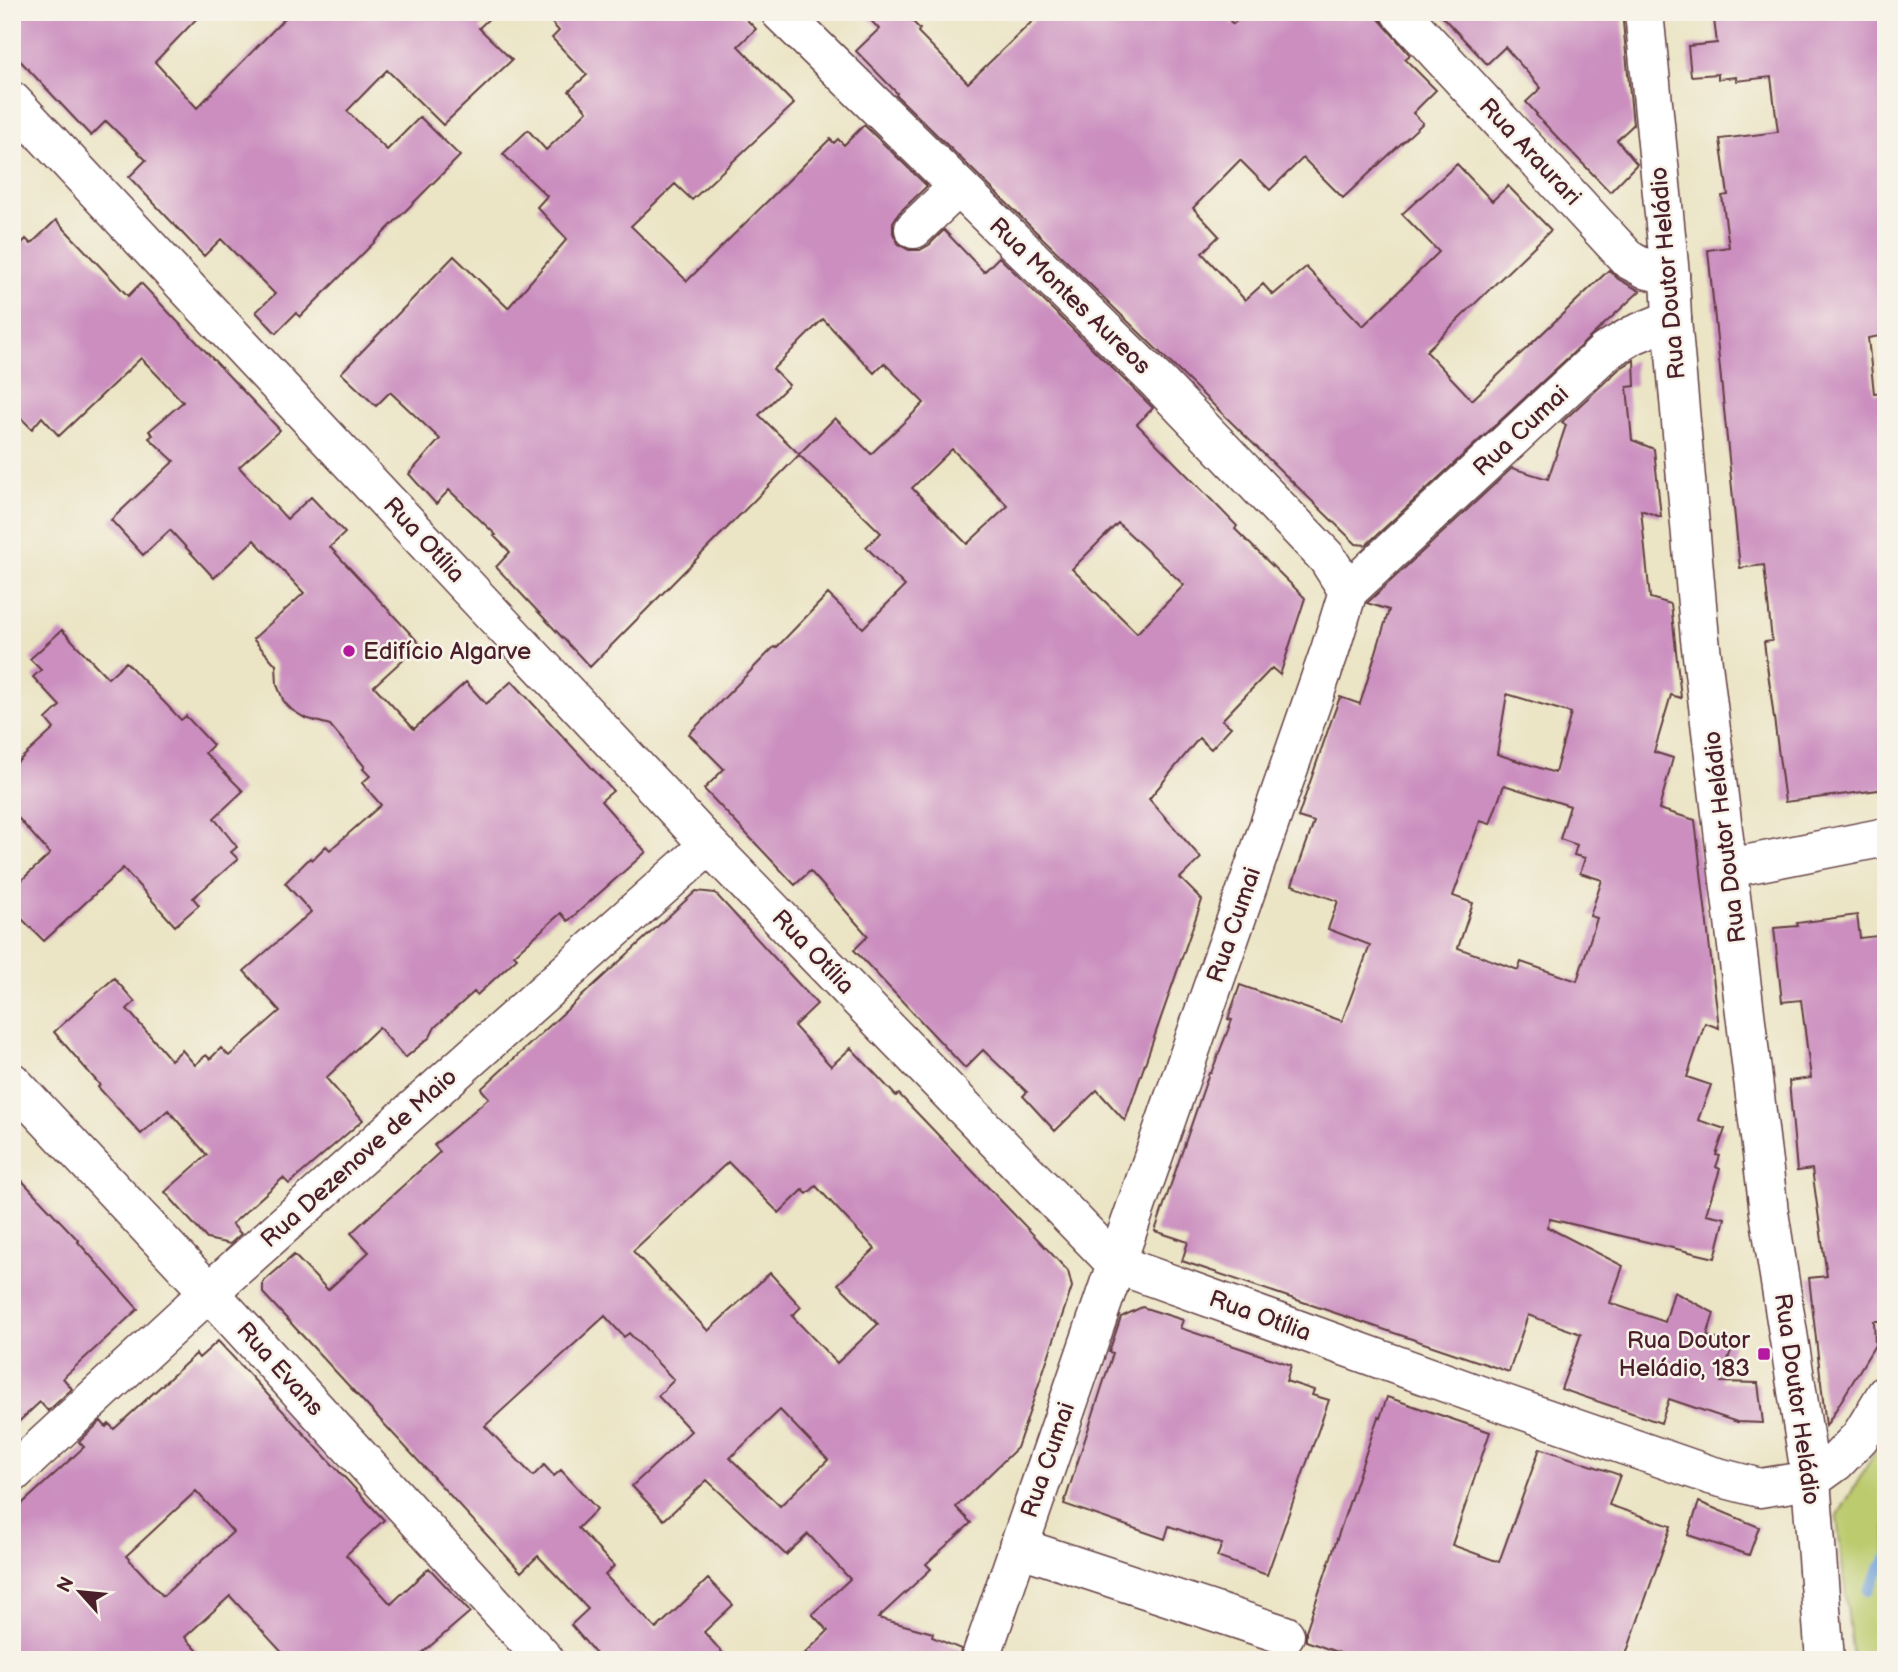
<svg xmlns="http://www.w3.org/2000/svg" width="1898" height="1672" font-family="'Balsamiq Sans',sans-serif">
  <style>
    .green { fill: #bbcb6d; stroke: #82754c; stroke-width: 2 }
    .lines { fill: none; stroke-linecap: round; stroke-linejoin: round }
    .stream { stroke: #6a9dd6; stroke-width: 10 }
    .building { fill: #cb8ebf; fill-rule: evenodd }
    .street-casing { stroke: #623d42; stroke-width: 41 }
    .secondary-casing { stroke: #623d42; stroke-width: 41 }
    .street { stroke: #fff; stroke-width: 38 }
    .secondary { stroke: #fff; stroke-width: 38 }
    .poi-dot { fill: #b5179e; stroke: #f7f3e8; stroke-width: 2.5 }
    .labels { text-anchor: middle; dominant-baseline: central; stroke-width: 5; stroke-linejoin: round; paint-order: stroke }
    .street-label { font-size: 24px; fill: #4a1f2b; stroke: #f7f3e8 }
    .poi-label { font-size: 24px; fill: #4a1f2b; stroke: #f7f3e8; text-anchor: start }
  </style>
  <rect width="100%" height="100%" fill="#f7f3e8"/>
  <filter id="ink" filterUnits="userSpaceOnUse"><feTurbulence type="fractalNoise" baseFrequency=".0143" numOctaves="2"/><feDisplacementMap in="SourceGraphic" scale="14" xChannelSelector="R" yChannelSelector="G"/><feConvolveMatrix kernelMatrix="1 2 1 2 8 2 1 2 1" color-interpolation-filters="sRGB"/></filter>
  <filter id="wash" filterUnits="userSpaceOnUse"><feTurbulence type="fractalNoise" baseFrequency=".00686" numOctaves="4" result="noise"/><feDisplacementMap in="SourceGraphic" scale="28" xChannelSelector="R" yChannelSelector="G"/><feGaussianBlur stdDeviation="1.57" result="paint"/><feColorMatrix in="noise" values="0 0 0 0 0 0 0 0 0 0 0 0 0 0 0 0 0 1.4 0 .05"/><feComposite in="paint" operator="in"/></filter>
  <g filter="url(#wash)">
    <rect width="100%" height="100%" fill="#ebe4c5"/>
    <path class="green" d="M1886 1433V1660H1853L1837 1517Z"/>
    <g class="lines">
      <path class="stream" d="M1868 1591 1886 1558"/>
    </g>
    <g id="blocks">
      <path class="building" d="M12 12H203L155 62 197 108 291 12H496L479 28 512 60 443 125 387 70 347 111 387 150 420 117 460 156 300 317 296 313 276 333 256 312 275 294 221 239 204 256 129 177 146 160 106 121 91 136 12 52Z
        M542 12H739L756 29 738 46 794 104 692 200 675 184 631 226 687 281 830 139 834 143 838 139 844 145 864 125 927 186 899 213 893 222V233L898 244 909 250H920L929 245 944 230 984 272 999 257 1153 408 1137 424 1237 526 1235 529 1305 598 1280 675 1272 668 1222 720 1231 727 1211 749 1199 738 1149 799 1201 858 1180 878 1202 900 1125 1121 1097 1090 1055 1131 1023 1096 1027 1092 983 1050 965 1068 854 950 868 936 810 871 795 885 704 789 724 769 689 734 774 647 776 648 828 594 863 628 905 586 866 547 881 533 845 498 799 455 590 667 496 567 510 552 494 536 496 535 449 490 436 504 409 474 440 439 390 392 376 406 341 373 454 256 508 308 567 239 537 207 547 196 503 154 528 130 546 150 587 111 569 91 587 75 552 38 559 31ZM823 319 874 373 884 363 924 403 871 454 835 418 799 454 759 415 789 385 773 369ZM952 449 1008 506 967 544 912 488ZM1118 523 1184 585 1137 633 1072 569Z
        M863 12H903L920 29 918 32 968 83 1042 12H1222L1233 24 1246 12H1373L1410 55 1405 59 1436 90 1413 113 1423 123 1343 198 1303 158 1270 190 1240 160 1193 208 1219 236 1202 253 1245 300 1263 284 1273 295 1306 267 1363 326 1439 252 1402 214 1457 164 1492 201 1508 186 1551 230 1426 351 1472 400 1609 270 1618 279 1640 291 1366 545 1356 544 896 95 897 93 856 51 879 29Z
        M1438 12H1622L1633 125 1617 140 1637 164 1610 192 1536 115 1537 114 1526 102 1541 88 1505 47 1487 64Z
        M1713 12H1886V335L1868 338 1874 393 1886 392V789L1785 802 1764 642 1772 641 1764 565 1740 568 1708 250 1729 247 1722 196 1728 195 1720 139 1778 132 1771 77 1736 81V77L1718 79V74L1691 76 1688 46 1717 43Z
        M56 220 128 296 141 283 280 430 239 467 287 519 311 497 345 533 330 547 420 644 374 686 414 729 466 682 486 704 512 681 613 791 601 801 646 852 568 921 561 913 514 955 517 958 477 995 474 992 435 1027 430 1037 405 1058 379 1027 326 1078 363 1120 289 1184 283 1178 232 1224 241 1234 230 1244 207 1239 165 1192 207 1155 168 1110 141 1134 98 1087 100 1085 54 1032 114 978 135 1002 127 1009 171 1060 182 1050 195 1065 206 1055 210 1059 221 1048 229 1056 280 1011 244 971 311 912 285 883 310 858 312 860 326 846 330 850 381 805 362 783 370 776 363 769 365 767 330 725 305 718 292 710 284 702 277 685 276 665 253 639 304 593 254 540 214 578 170 530 143 555 111 520 174 461 149 438 153 435 149 431 183 402 141 358 59 436 42 417 32 429 12 409V253L26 239 31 244Z
        M1634 360 1635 386 1627 387 1632 440 1654 449 1661 517 1641 510 1650 598 1671 604 1681 698 1671 695 1654 752 1673 758 1659 809 1695 820 1719 1028 1705 1023 1687 1077 1711 1085 1698 1120 1725 1129 1716 1155 1720 1156 1716 1167 1720 1169 1706 1214 1725 1218 1715 1258 1550 1219 1547 1227 1623 1266 1610 1303 1665 1322 1674 1292 1714 1313 1707 1336 1733 1344 1721 1382 1758 1383 1763 1423 1737 1422 1669 1399 1661 1423 1561 1389 1581 1334 1528 1315 1509 1372 1182 1261 1188 1242 1155 1231 1209 1073H1211L1232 1020 1228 1019 1240 985 1342 1021 1370 945 1328 929 1338 901 1292 885 1314 822 1298 817 1329 727 1340 697 1360 704 1389 610 1367 603 1512 468 1548 479 1566 425 1562 422 1619 369ZM1507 694 1571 713 1555 773 1497 754ZM1504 785 1570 806 1560 839 1577 845 1574 855 1585 858 1580 873 1602 880 1590 916 1597 918 1577 981 1521 962 1518 970 1458 948 1473 903 1453 896 1480 821 1490 824Z
        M62 630 108 678 126 662 181 720 186 716 213 745 205 753 243 791 214 818 237 847 231 852 238 859 193 898 199 905 175 926 123 868 44 941 12 909V889L50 854 12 811V767L54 729 46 719 60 706 33 677 41 670 30 659Z
        M696 891 715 893 817 1004 794 1026 831 1066 851 1048 896 1096 899 1094 1068 1271 1072 1287 1017 1448 956 1507 971 1523 926 1564 931 1569 878 1618 933 1633 932 1637 961 1649 959 1660H798L828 1631 812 1614 850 1579 808 1534 786 1555 707 1480 664 1520 632 1486 691 1431 658 1396 674 1380 629 1333 624 1337 605 1316 485 1426 533 1476 544 1465 554 1476 561 1470 597 1509 578 1528 614 1566 605 1575 656 1629 708 1579 733 1605 704 1632 729 1660H601L571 1625 588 1609 538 1556 521 1572 263 1293V1282L294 1255 328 1290 369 1252 351 1233 440 1152 434 1145 489 1098 481 1089ZM728 1162 779 1213 803 1190 807 1194 816 1186 875 1249 838 1284 878 1324 837 1363 792 1316 801 1307 770 1273 708 1331 633 1251ZM780 1410 828 1460 780 1506 730 1458Z
        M1857 915 1860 938 1886 935V1321H1874L1875 1345 1826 1426 1809 1278 1827 1276 1812 1169 1797 1171 1789 1081 1811 1078 1801 1000 1782 1002 1774 928 1798 926 1797 923Z
        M12 1170 79 1241 78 1242 138 1309 63 1378 72 1389 48 1411 40 1402 12 1428Z
        M1142 1307 1183 1320 1180 1328 1291 1365 1286 1381 1314 1390 1312 1395 1329 1400 1267 1575 1217 1557 1222 1544 1169 1526 1165 1539 1064 1504 1113 1353 1109 1352 1121 1317Z
        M218 1341 384 1520 346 1555 391 1604 429 1568 470 1612 414 1660H289L230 1596 185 1637 206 1660H12V1513L84 1447 79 1442 101 1421 106 1427 109 1424 114 1429 196 1354 199 1358ZM196 1491 233 1532 163 1596 126 1556Z
        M1387 1397 1490 1432 1452 1545 1499 1562 1540 1448 1620 1475 1609 1505 1671 1526 1624 1660H1359L1306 1641V1631L1378 1417 1380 1418Z
        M1699 1502 1759 1527 1749 1555 1688 1535Z"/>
    </g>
  </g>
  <g filter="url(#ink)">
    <use href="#blocks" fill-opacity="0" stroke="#623d42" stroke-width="2"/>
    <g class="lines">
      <g class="street-casing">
        <path id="street" d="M780 12 1158 382 1327 558 1348 591
          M1400 12 1629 260 1648 270 1670 275
          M12 101 709 845 1116 1264 1330 650 1348 591 1606 351 1633 335 1672 319
          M914 229 958 187
          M1729 868 1886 837
          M12 1474 209 1292 709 845
          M1018 1547 1285 1635"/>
      </g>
      <g class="secondary-casing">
        <path id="secondary" d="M1644 12 1670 275 1672 319 1700 639 1769 1212 1811 1480 1825 1660
          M12 1082 209 1292 545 1660
          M980 1660 1116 1264 1499 1402 1710 1475 1760 1488 1811 1480 1836 1462 1860 1437 1886 1394"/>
      </g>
      <use href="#street" class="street"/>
      <use href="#secondary" class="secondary"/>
    </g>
  </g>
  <g class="poi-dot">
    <circle cx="349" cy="651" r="7"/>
    <rect x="1757" y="1347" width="14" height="14" rx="3.5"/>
  </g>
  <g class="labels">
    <g class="street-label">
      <text transform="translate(1530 152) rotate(47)">Rua Araurari</text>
      <text transform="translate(1668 273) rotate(-95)">Rua Doutor Heládio</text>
      <text transform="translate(1070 296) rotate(44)">Rua Montes Aureos</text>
      <text transform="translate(1521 431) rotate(-43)">Rua Cumai</text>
      <text transform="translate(424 540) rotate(47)">Rua Otília</text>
      <text transform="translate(1725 837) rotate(-97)">Rua Doutor Heládio</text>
      <text transform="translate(1234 925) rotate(-71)">Rua Cumai</text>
      <text transform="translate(813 952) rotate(46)">Rua Otília</text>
      <text transform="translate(359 1158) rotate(-42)">Rua Dezenove de Maio</text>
      <text transform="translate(1260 1316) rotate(20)">Rua Otília</text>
      <text transform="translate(280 1369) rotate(48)">Rua Evans</text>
      <text transform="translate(1797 1399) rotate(82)">Rua Doutor Heládio</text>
      <text transform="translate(1048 1460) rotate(-71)">Rua Cumai</text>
    </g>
    <g class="poi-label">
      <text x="363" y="651">Edifício Algarve</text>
      <text x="1750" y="1340" text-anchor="end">Rua Doutor<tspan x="1750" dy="28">Heládio, 183</tspan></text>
    </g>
  </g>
  <rect width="1898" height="1672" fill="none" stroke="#f7f3e8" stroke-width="42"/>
  <g transform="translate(80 1592) rotate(297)" stroke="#f7f3e8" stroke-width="5" paint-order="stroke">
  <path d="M0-5L12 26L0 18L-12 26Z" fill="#4a1f2b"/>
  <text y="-10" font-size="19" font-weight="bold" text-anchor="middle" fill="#4a1f2b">N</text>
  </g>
</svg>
